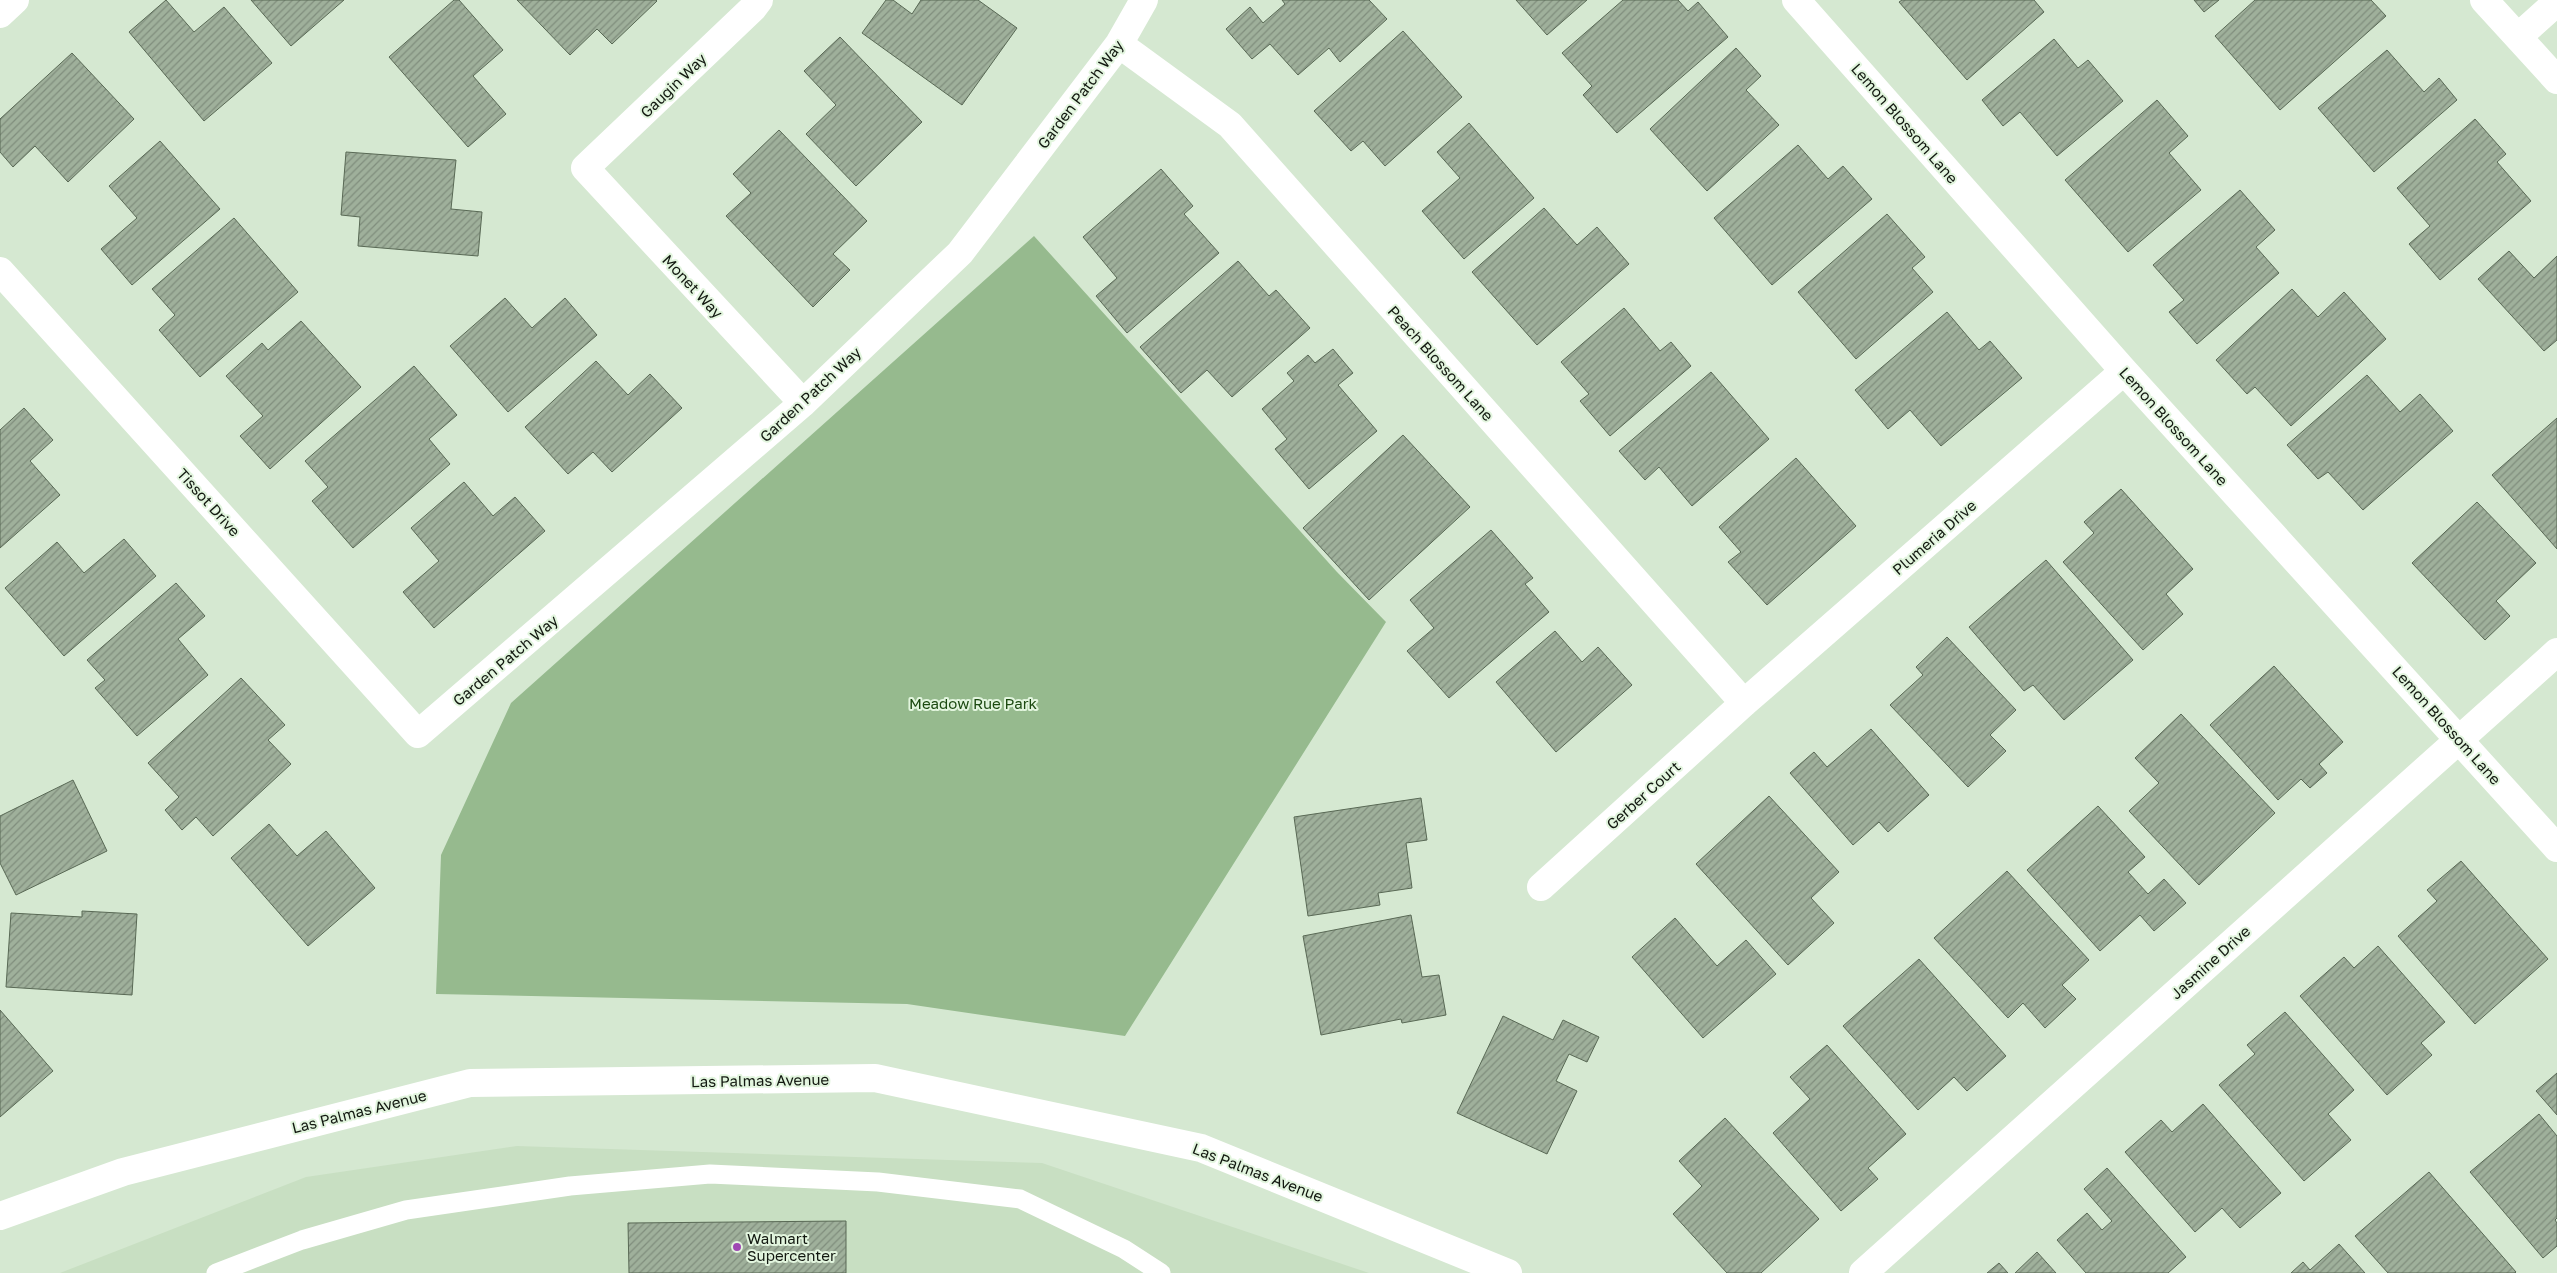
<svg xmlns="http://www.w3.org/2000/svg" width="2557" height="1273" font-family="'Golos Text',sans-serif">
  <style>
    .built { fill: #c8dfc2 }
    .green { fill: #96ba8e }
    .building { fill: url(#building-hatch); stroke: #596955 }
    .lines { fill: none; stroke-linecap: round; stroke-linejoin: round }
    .lane { stroke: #fff; stroke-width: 19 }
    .street { stroke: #fff; stroke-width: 28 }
    .secondary { stroke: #fff; stroke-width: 28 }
    .poi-dot { fill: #9f47b3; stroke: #e2f5de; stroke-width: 2 }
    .labels { text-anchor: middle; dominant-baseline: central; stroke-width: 4; stroke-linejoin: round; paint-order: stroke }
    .street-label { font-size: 15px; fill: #121810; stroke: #e2f5de }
    .park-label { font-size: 15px; fill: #1c4a11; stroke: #e2f5de }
    .poi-label { font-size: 15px; fill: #121810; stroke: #e2f5de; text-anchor: start }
  </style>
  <defs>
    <pattern id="building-hatch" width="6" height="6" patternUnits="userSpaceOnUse" patternTransform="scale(1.25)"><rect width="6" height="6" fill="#9fb09b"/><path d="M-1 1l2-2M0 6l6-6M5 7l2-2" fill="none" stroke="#808e7d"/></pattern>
  </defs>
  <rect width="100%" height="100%" fill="#d5e8d1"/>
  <path class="built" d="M517 1146 1042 1163 1369 1273H60L306 1177Z"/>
  <path class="green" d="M1034 236 1337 572 1386 622 1125 1036 907 1004 436 994 441 855 511 703Z"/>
  <path class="building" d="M166 0 194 32 224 7 272 63 204 121 129 32Z
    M251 0H344L291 46Z
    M454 0H459L503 50 473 76 506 114 468 147 389 57Z
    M517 0H656L657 1 612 44 597 29 570 55Z
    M886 0H893L912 14 921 0H978L1017 28 962 105 862 33Z
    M1282 0H1369L1387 19 1340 62 1329 48 1298 75 1270 44 1252 59 1226 29 1250 7 1263 23 1285 4Z
    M1516 0H1587L1547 35Z
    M1623 0H1678L1688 11 1698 2 1728 37 1617 133 1583 95 1592 86 1562 53Z
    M1902 0H2034L2044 12 1967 80 1899 2Z
    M2194 0H2219L2204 12Z
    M2255 0H2371L2386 16 2280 110 2215 36Z
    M1403 31 1462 97 1385 166 1363 141 1351 151 1314 111Z
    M840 37 922 122 856 186 806 134 836 105 804 71Z
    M2054 39 2078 68 2088 60 2123 101 2057 156 2020 112 2003 126 1982 100Z
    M1736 48 1761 76 1746 90 1779 125 1707 191 1650 129Z
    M2387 50 2424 92 2439 78 2457 100 2374 172 2318 108Z
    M72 53 134 119 68 182 35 146 13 167 0 152V119Z
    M2157 100 2188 136 2169 153 2201 190 2128 252 2065 180Z
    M2475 119 2506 154 2497 162 2531 201 2440 280 2409 244 2430 226 2397 188Z
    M1469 123 1534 198 1464 259 1422 211 1460 178 1437 152Z
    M779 130 867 221 833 254 850 270 813 307 726 216 751 193 733 174Z
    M160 141 220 209 132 285 101 249 137 218 109 186Z
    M1798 145 1828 179 1843 166 1872 199 1772 285 1714 218Z
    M346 152 456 160 451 209 482 212 478 256 358 246 360 217 341 215Z
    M1161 169 1193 206 1184 214 1219 253 1127 333 1096 296 1117 278 1083 237Z
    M2240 190 2275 230 2256 247 2279 273 2197 344 2169 312 2184 300 2153 265Z
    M1544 208 1577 245 1597 227 1629 264 1537 345 1472 272Z
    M1887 214 1925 257 1912 268 1933 292 1856 359 1798 292Z
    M234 218 298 292 200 377 159 330 175 315 152 289Z
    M2509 251 2534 278 2557 256V340L2544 351 2478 279Z
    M1238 261 1269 296 1276 290 1310 328 1232 397 1207 370 1181 393 1140 347Z
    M2292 289 2318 317 2344 292 2386 339 2291 426 2255 387 2247 394 2216 360Z
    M505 298 532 328 565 298 597 335 508 412 450 346Z
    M1624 308 1660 351 1671 342 1691 366 1610 436 1580 401 1589 394 1561 362Z
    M1947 312 1979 350 1990 341 2022 378 1941 446 1910 410 1888 429 1855 390Z
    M301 321 361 387 270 469 240 436 263 416 226 376 262 343 268 350Z
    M1333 349 1353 373 1338 385 1377 431 1309 489 1275 449 1287 439 1262 409 1294 381 1287 373 1308 355 1315 363Z
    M596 361 628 395 650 374 682 408 612 472 593 452 568 474 525 427Z
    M414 366 457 415 429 439 450 464 353 548 312 501 328 487 305 461Z
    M1711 372 1769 439 1692 506 1659 467 1645 480 1619 451Z
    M2367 375 2400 412 2420 394 2453 431 2363 510 2328 472 2318 479 2287 445Z
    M24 408 53 440 30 461 60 495 0 548V430Z
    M2557 418V549L2492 475Z
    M1403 435 1470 507 1369 600 1303 528Z
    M1796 458 1856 526 1767 605 1728 562 1741 552 1719 527Z
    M464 482 493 516 515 497 545 531 434 628 403 592 439 561 411 528Z
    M2121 489 2193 569 2166 594 2183 614 2143 650 2063 562 2094 533 2084 522Z
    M2477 502 2536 563 2496 601 2510 616 2485 640 2412 563Z
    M1491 530 1533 578 1525 584 1549 612 1449 698 1407 651 1434 628 1410 600Z
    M124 539 156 576 64 656 5 588 57 542 84 573Z
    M2046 560 2133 660 2064 720 2033 685 2024 691 1969 627Z
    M176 583 205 616 178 639 208 675 137 736 95 688 105 680 87 660Z
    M1555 631 1582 662 1598 647 1632 685 1556 752 1496 682Z
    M1947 637 2016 710 1990 735 2006 751 1968 787 1890 705 1923 675 1916 667Z
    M2274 666 2343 742 2319 764 2327 773 2310 788 2301 779 2278 800 2210 725Z
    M241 678 285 725 268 740 291 764 213 836 196 817 182 830 165 810 179 797 148 763Z
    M2181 714 2275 813 2199 885 2129 811 2159 783 2135 758Z
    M1871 729 1929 795 1888 832 1879 822 1853 845 1790 773 1814 752 1827 767Z
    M73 780 107 851 16 895 0 863V816Z
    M1769 796 1839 872 1811 898 1834 923 1788 965 1696 864Z
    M1421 798 1427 840 1406 843 1412 888 1378 893 1380 905 1308 916 1294 817Z
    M2098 806 2145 857 2128 872 2148 894 2164 879 2186 903 2154 931 2140 915 2100 951 2027 870Z
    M269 824 297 856 326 831 375 888 308 946 231 858Z
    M2461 861 2548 959 2475 1024 2398 936 2437 901 2427 890Z
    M2007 871 2089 960 2062 985 2076 999 2045 1028 2023 1003 2008 1018 1934 938Z
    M82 911 137 914 132 995 6 987 11 913 82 917Z
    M1411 915 1422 977 1439 975 1446 1015 1402 1023 1401 1019 1321 1035 1303 936Z
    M1675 918 1717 966 1746 940 1776 974 1703 1038 1632 957Z
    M2378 946 2445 1022 2421 1043 2432 1055 2387 1095 2300 996 2344 957 2354 968Z
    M1919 959 2006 1056 1967 1091 1954 1077 1918 1110 1843 1026Z
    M0 1010 53 1071 0 1117Z
    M2285 1012 2354 1090 2328 1114 2351 1140 2304 1181 2219 1085 2255 1054 2247 1045Z
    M1503 1016 1553 1040 1563 1020 1599 1037 1587 1062 1569 1054 1556 1081 1577 1091 1547 1154 1457 1113Z
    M1827 1045 1906 1134 1868 1168 1878 1179 1841 1211 1773 1133 1810 1099 1790 1077Z
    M2557 1073V1115L2536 1091Z
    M2203 1104 2281 1193 2240 1228 2222 1208 2195 1232 2125 1152 2161 1120 2172 1132Z
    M2539 1114 2557 1136V1218L2555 1220 2557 1223V1246L2543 1258 2470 1172Z
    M1725 1118 1819 1219 1761 1273H1727L1673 1214 1702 1186 1679 1161Z
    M2107 1168 2186 1257 2168 1273H2086L2057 1240 2087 1213 2102 1230 2112 1221 2084 1189Z
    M2429 1172 2516 1272 2515 1273H2388L2355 1236Z
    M846 1221V1273H629L628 1223Z
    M2339 1244 2365 1273H2291L2303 1262 2310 1270Z
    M2037 1252 2056 1273H2015Z
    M1999 1263 2008 1273H1987Z"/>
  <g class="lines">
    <path class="lane" d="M216 1273 302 1240 406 1210 570 1186 710 1174 878 1182 1020 1199 1124 1249 1161 1273"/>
    <path class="street" d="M759 0 753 8 585 168 803 403
      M1796 0 2124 371 2557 848
      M2484 0 2557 80
      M0 14 15 0
      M2518 37 2557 2
      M1119 44 1230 125 1744 703
      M0 271 418 734 803 403 960 253 1119 44 1144 0
      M1541 887 1744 703 2124 371
      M1863 1273 2557 652"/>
    <path class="secondary" d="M0 1216 123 1172 470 1083 875 1078 1201 1148 1508 1273"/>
  </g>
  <circle class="poi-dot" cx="737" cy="1247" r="5"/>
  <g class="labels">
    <g class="street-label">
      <text transform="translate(673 85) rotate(-44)">Gaugin Way</text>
      <text transform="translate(1080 94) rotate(-53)">Garden Patch Way</text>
      <text transform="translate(1905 123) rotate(49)">Lemon Blossom Lane</text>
      <text transform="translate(693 286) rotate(47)">Monet Way</text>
      <text transform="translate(1441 363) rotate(48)">Peach Blossom Lane</text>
      <text transform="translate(810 394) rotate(-43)">Garden Patch Way</text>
      <text transform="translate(2174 426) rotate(48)">Lemon Blossom Lane</text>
      <text transform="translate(209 502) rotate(48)">Tissot Drive</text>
      <text transform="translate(1934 537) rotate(-41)">Plumeria Drive</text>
      <text transform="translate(505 660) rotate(-40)">Garden Patch Way</text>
      <text transform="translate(2447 725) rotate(48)">Lemon Blossom Lane</text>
      <text transform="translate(1643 795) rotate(-42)">Gerber Court</text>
      <text transform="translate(2210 962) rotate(-42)">Jasmine Drive</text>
      <text transform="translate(760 1080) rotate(-1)">Las Palmas Avenue</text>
      <text transform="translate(359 1111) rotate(-14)">Las Palmas Avenue</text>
      <text transform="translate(1258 1172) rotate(21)">Las Palmas Avenue</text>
    </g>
    <g class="park-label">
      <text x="973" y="703">Meadow Rue Park</text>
    </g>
    <g class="poi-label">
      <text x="747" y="1238">Walmart<tspan x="747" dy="17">Supercenter</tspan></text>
    </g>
  </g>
</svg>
